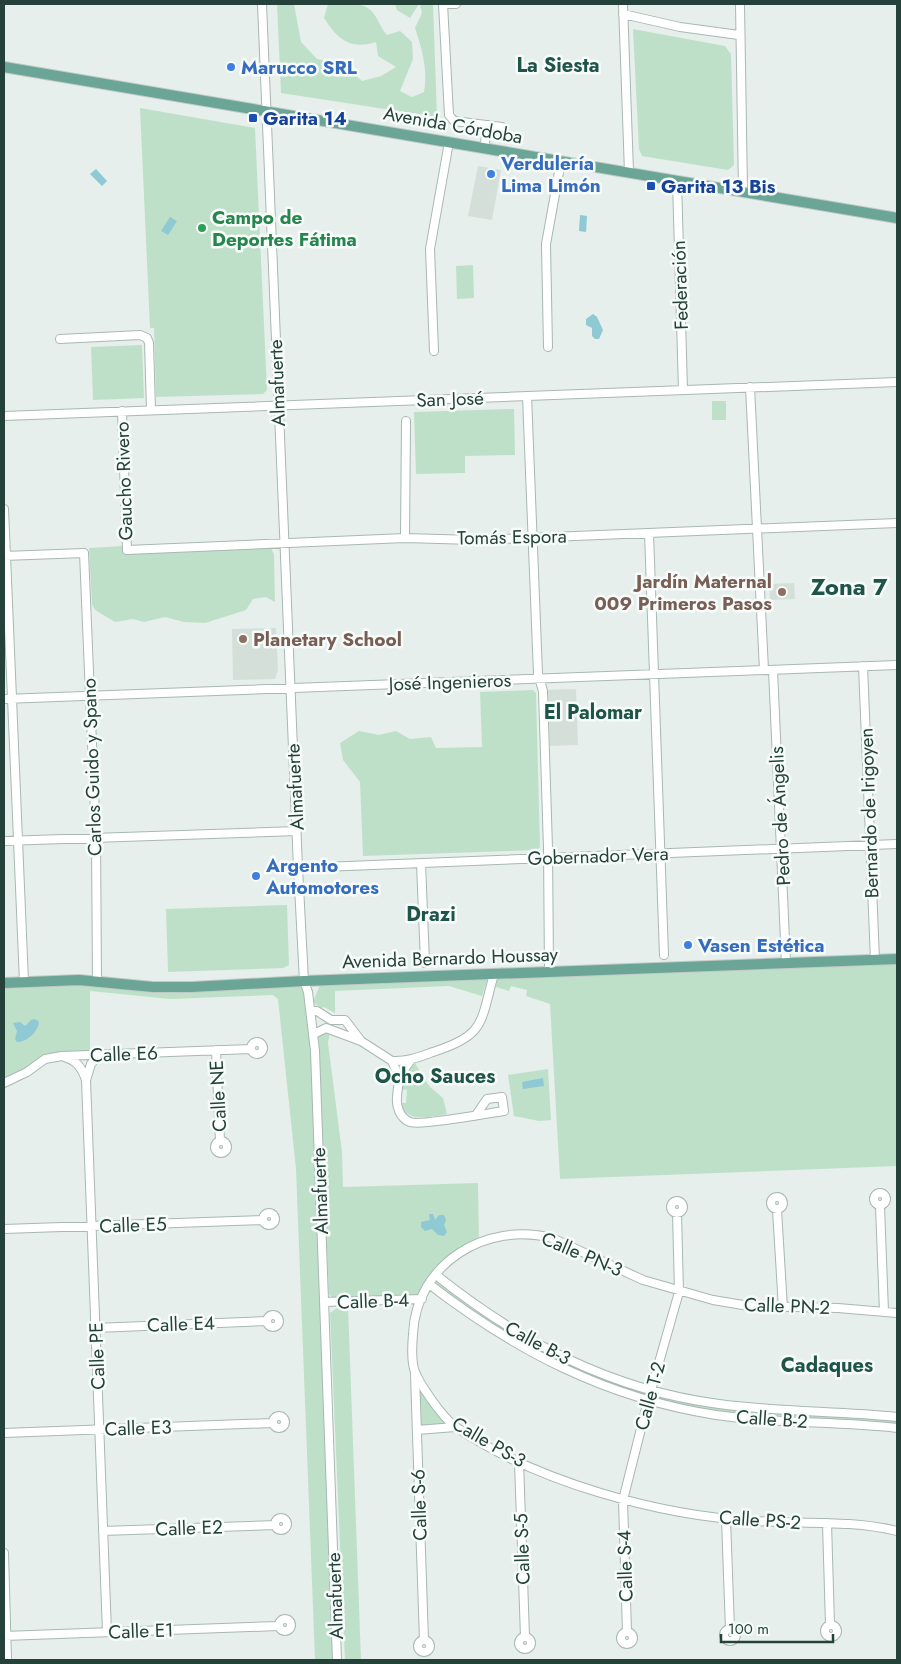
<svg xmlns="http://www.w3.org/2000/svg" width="901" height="1664" font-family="Jost,sans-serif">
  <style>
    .built { fill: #d4dfda }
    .green { fill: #bfe0c8 }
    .water { fill: #8ec9d4 }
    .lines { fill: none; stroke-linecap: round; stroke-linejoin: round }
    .minor-casing { stroke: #a8b8b2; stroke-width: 10 }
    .major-casing { stroke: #c2cac8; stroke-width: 12 }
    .minor { stroke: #fff; stroke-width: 8 }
    .major { stroke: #6aa596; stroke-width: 10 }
    .shop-dot { fill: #3f7fe0; stroke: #f7fbf9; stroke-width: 2 }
    .transit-dot { fill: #1a4fb4; stroke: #f7fbf9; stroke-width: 2 }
    .leisure-dot { fill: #2e9e5b; stroke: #f7fbf9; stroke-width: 2 }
    .education-dot { fill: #8d6e63; stroke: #f7fbf9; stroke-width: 2 }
    .labels { text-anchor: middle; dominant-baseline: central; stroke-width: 5; stroke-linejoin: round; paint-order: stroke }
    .shop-label { font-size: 19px; font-weight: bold; fill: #366cbe; stroke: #f7fbf9; text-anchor: start }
    .transit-label { font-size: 19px; font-weight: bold; fill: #164399; stroke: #f7fbf9; text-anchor: start }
    .street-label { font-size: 19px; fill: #24423a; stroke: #f7fbf9 }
    .leisure-label { font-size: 19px; font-weight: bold; fill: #27864d; stroke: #f7fbf9; text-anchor: start }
    .education-label { font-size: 19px; font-weight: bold; fill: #785e54; stroke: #f7fbf9; text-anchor: end }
    .neighbourhood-label { font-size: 20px; font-weight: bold; fill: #1f5548; stroke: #f7fbf9 }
    .district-label { font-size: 24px; font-weight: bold; fill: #1f5548; stroke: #f7fbf9 }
  </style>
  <rect width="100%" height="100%" fill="#e6efeb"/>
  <path class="built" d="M478 166 501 170 492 220 468 216Z
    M794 583 795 599 770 600 769 584Z
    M276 628 278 670 275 679 233 680 232 629Z
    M576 689 578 745 550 746 548 690Z"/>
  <path class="green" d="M277 4H294L301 42 317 59 343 64 362 81 381 76 396 67 378 56 376 42C351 50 338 40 324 18L328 4C343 4 365 0 374 14 379 21 381 28 387 35L400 31 412 42 413 59 400 91 412 97 424 92C428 70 422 49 415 28L422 13 420 4H433L437 117 281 93Z
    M395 4H419L410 18 397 10Z
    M633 29 725 46 731 54 734 165 728 170 642 156 639 149Z
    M140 108 255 128 267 390 263 394 156 397 154 328H150Z
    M473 265 474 298 457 299 456 266Z
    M142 345 144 398 93 400 91 347Z
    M712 401H726V420H712Z
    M514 409 515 455 465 456V473L416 474 414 412Z
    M123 546 129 553 271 547 274 555 275 602 266 597 253 599 246 610 205 623 184 622 165 617 144 622 133 619 115 622 95 610 92 604 89 548Z
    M533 690 536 693 540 847 537 850 363 856 360 782 343 760 340 743 359 731 379 735 396 731 410 739 431 737 436 748 482 747 480 692Z
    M287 905 289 965 283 968 168 972 166 909Z
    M897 959V1166L560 1179 550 1004 526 996 527 990 511 986 509 991 493 986 496 977Z
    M488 978 482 996 449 986 335 991V1013L324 1007 321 1008 313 1002 320 985Z
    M304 981 314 1034 337 1660H315L296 1169 278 999 273 995 170 999 90 991V1055L45 1059 4 1083V983L123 985Z
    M330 1031 328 1043 342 1152 343 1187 478 1183 479 1242 436 1275 508 1328 627 1384 718 1404 897 1417V1428L774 1420 648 1401 559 1367 429 1284 422 1299 332 1298 329 1294 317 1039 319 1035Z
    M415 1063 429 1086 443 1098 447 1114C429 1117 408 1124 400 1103H406L407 1090 401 1089 403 1079Z
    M548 1069 551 1120 539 1121 514 1116 508 1075Z
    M340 1306H348L361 1660H345L330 1313Z
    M415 1371 455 1427 417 1430Z"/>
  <path class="water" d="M96 169 107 181 102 186 90 174Z
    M580 215 587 216 586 232 579 231Z
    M170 217 177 221 168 235 161 231Z
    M593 314 597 317 603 330 599 339H595L592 336V328L586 325V319Z
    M35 1019 39 1022C38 1032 27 1042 17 1042L15 1039 17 1031 13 1023 20 1022 25 1026 31 1020Z
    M543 1078 544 1086 523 1089 522 1082Z
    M429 1214H433L435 1220 439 1215H444L446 1220 444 1225 447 1232 444 1236 438 1235 432 1229 425 1231 421 1227V1222L430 1220Z"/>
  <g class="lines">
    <g class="minor-casing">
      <path id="minor" d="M262 4 298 868 304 981 308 992 315 1051 337 1660
        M456 4H443L449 115 454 121 502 127
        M623 4 629 172
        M740 4 743 192
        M623 14 680 27 739 35
        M484 148 488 125
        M677 181 683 390
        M60 339 140 335 147 338 149 343 151 410
        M548 347 546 244 561 161
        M434 351 430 249 449 142
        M750 387 764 670
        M527 396 538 674 543 691 548 848 549 972
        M122 411 127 550 405 538 474 540 897 523
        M4 416 897 382
        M4 509 24 982
        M649 533 664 955
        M405 538 406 421
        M4 556 84 553 96 838 97 981
        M863 666 875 960
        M773 670 786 963
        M4 699 897 665
        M4 841 297 831
        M421 863 425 963
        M298 868 897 844
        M311 1011H317L331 1020H345L361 1041
        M314 1034 326 1028 361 1041 392 1061 399 1077
        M251 1048a6 6 0 1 1 12 0a6 6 0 1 1-12 0Z
        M216 1050 220 1141
        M62 1056C77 1061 81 1066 86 1080L107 1632
        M392 1061C407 1062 419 1057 433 1052 486 1035 480 1023 494 974
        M410 1061C401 1073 398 1081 397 1097 396 1107 400 1118 410 1122 418 1126 490 1113 504 1111L502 1097 487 1099 476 1115
        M86 1080 91 1064 99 1055
        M4 1083 27 1072 45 1059 62 1056 251 1049
        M215 1147a6 6 0 1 1 12 0a6 6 0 1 1-12 0Z
        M874 1199a6 6 0 1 1 12 0a6 6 0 1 1-12 0Z
        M771 1203a6 6 0 1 1 12 0a6 6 0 1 1-12 0Z
        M671 1207a6 6 0 1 1 12 0a6 6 0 1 1-12 0Z
        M880 1206 884 1312
        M777 1210 783 1308
        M263 1219a6 6 0 1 1 12 0a6 6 0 1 1-12 0Z
        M4 1229 262 1220
        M436 1275C520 1342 611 1390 719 1404 778 1412 838 1411 897 1417
        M429 1284C516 1351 606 1398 716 1415 776 1424 837 1421 897 1428
        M324 1302 422 1299
        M897 1313 838 1308 749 1306 713 1300 643 1280 552 1238C487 1221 416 1263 413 1334 412 1346 411 1362 415 1372 419 1382 425 1390 431 1399 438 1409 446 1420 456 1427 536 1482 660 1516 756 1521 803 1524 851 1520 897 1531
        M267 1321a6 6 0 1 1 12 0a6 6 0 1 1-12 0Z
        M95 1328 267 1321
        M415 1375 424 1640
        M273 1422a6 6 0 1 1 12 0a6 6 0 1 1-12 0Z
        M417 1430 455 1427
        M4 1433 272 1423
        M519 1461 525 1637
        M275 1524a6 6 0 1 1 12 0a6 6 0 1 1-12 0Z
        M726 1519 730 1629
        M827 1523 830 1625
        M103 1531 275 1525
        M4 1553 7 1660
        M279 1625a6 6 0 1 1 12 0a6 6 0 1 1-12 0Z
        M825 1631a6 6 0 1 1 12 0a6 6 0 1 1-12 0Z
        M724 1635a6 6 0 1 1 12 0a6 6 0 1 1-12 0Z
        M621 1638a6 6 0 1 1 12 0a6 6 0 1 1-12 0Z
        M627 1632 623 1500 648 1401 679 1292 677 1213
        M4 1636 278 1626
        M519 1643a6 6 0 1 1 12 0a6 6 0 1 1-12 0Z
        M418 1646a6 6 0 1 1 12 0a6 6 0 1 1-12 0Z"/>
    </g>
    <g class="major-casing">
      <path id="major" d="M4 67 897 218
        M4 983 79 980 153 987H192L304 981 897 959"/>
    </g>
    <use href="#minor" class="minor"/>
    <use href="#major" class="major"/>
  </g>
  <g class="shop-dot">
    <circle cx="231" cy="67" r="5"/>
    <circle cx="491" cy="174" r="5"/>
    <circle cx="256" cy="876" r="5"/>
    <circle cx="688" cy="945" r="5"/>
  </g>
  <g class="transit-dot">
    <rect x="248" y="113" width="10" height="10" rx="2.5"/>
    <rect x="646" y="181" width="10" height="10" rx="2.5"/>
  </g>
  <circle class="leisure-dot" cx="202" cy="228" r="5"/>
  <g class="education-dot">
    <circle cx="782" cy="592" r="5"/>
    <circle cx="243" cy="639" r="5"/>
  </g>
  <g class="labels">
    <g class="shop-label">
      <text x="241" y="67">Marucco SRL</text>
      <text x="501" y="163">Verdulería<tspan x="501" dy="22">Lima Limón</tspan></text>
      <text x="266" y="865">Argento<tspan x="266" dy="22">Automotores</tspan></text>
      <text x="698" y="945">Vasen Estética</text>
    </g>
    <g class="transit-label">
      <text x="263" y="118">Garita 14</text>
      <text x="661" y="186">Garita 13 Bis</text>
    </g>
    <g class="street-label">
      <text transform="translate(453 125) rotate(10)">Avenida Córdoba</text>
      <text transform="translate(680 285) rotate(-92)">Federación</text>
      <text transform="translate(277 383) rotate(-92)">Almafuerte</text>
      <text transform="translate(450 399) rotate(-2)">San José</text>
      <text transform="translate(124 481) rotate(-92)">Gaucho Rivero</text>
      <text transform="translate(512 537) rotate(-1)">Tomás Espora</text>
      <text transform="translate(450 682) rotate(-2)">José Ingenieros</text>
      <text transform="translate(92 767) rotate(-92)">Carlos Guido y Spano</text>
      <text transform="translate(295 787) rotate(-93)">Almafuerte</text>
      <text transform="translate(869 813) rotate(-92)">Bernardo de Irigoyen</text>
      <text transform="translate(780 816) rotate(-93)">Pedro de Ángelis</text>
      <text transform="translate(598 856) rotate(-2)">Gobernador Vera</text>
      <text transform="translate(450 958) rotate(-2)">Avenida Bernardo Houssay</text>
      <text transform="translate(124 1054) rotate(-2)">Calle E6</text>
      <text transform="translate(218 1096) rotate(-93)">Calle NE</text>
      <text transform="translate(320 1191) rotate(-92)">Almafuerte</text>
      <text transform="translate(133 1225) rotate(-2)">Calle E5</text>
      <text transform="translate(582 1254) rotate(23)">Calle PN-3</text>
      <text transform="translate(373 1301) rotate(-2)">Calle B-4</text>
      <text transform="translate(787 1306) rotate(2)">Calle PN-2</text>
      <text transform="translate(181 1324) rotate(-2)">Calle E4</text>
      <text transform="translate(538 1343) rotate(28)">Calle B-3</text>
      <text transform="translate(97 1356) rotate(-92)">Calle PE</text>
      <text transform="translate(650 1396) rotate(-75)">Calle T-2</text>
      <text transform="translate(772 1419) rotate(4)">Calle B-2</text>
      <text transform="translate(138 1428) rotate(-2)">Calle E3</text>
      <text transform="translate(489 1442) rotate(30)">Calle PS-3</text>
      <text transform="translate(419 1505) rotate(-92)">Calle S-6</text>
      <text transform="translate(760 1520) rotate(4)">Calle PS-2</text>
      <text transform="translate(189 1528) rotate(-2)">Calle E2</text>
      <text transform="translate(522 1549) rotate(-92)">Calle S-5</text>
      <text transform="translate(625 1566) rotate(-92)">Calle S-4</text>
      <text transform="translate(335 1596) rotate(-92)">Almafuerte</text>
      <text transform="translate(141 1631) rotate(-2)">Calle E1</text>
    </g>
    <g class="leisure-label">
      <text x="212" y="217">Campo de<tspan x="212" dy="22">Deportes Fátima</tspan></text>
    </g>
    <g class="education-label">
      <text x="772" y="581">Jardín Maternal<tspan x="772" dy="22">009 Primeros Pasos</tspan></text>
      <text x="253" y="639" text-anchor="start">Planetary School</text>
    </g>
    <g class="neighbourhood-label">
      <text x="558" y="65">La Siesta</text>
      <text x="593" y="712">El Palomar</text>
      <text x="431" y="914">Drazi</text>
      <text x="435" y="1076">Ocho Sauces</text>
      <text x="827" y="1365">Cadaques</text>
    </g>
    <g class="district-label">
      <text x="849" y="586">Zona 7</text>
    </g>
  </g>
  <rect width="901" height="1664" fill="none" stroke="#24423a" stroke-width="10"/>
  <path d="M721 1634v8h112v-8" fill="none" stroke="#24423a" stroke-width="2.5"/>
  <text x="728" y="1634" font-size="15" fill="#24423a" stroke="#f7fbf9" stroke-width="4" paint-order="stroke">100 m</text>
</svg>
